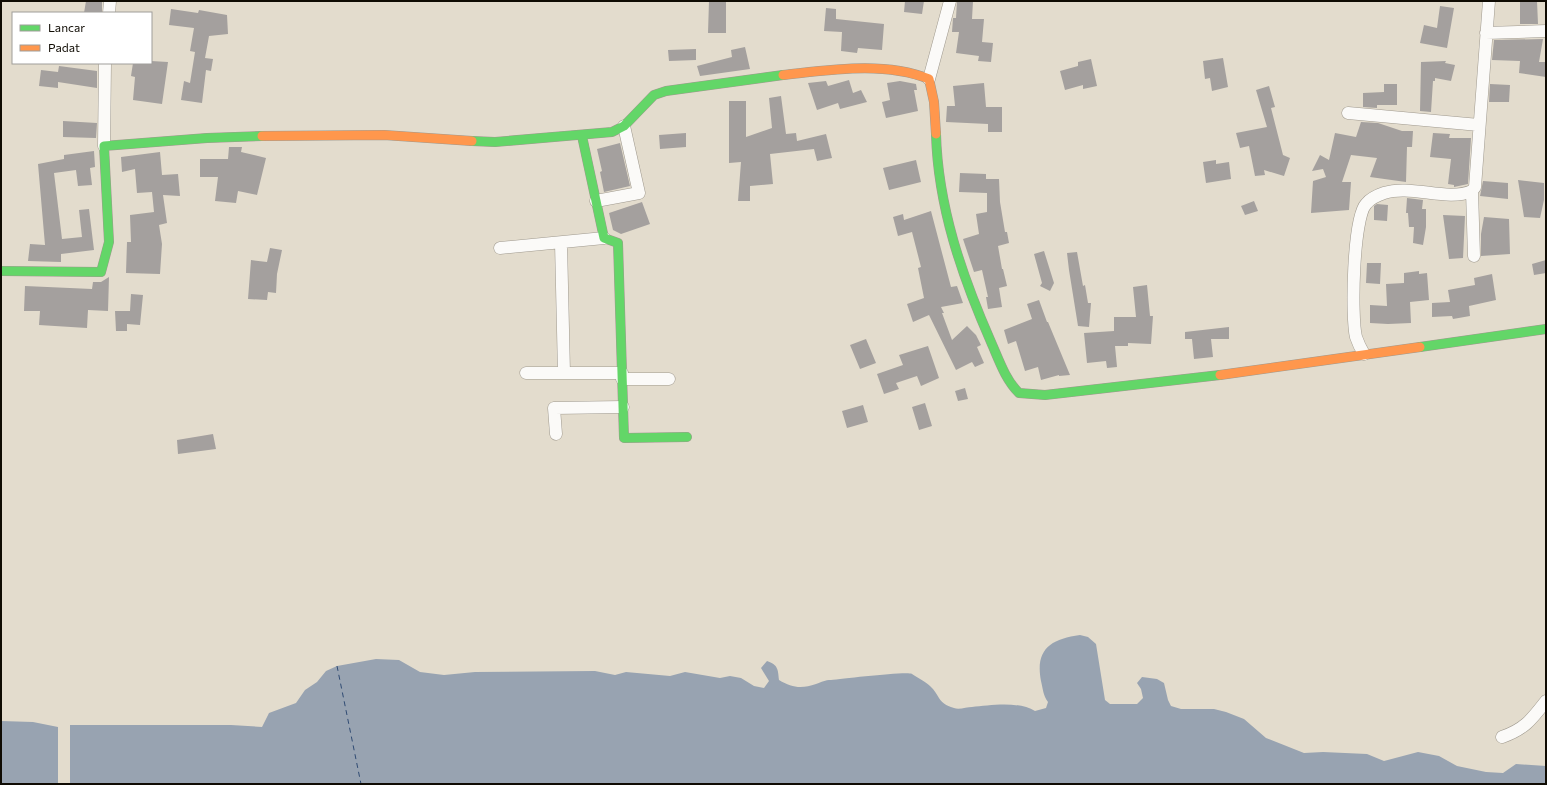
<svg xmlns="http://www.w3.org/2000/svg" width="1547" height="785" font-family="Commissioner,sans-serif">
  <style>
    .water { fill: #98a3b1 }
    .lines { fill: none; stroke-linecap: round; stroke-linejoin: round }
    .ferry { stroke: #304b73; stroke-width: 1; stroke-dasharray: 5 4; stroke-linecap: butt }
    .building { fill: #a4a09e }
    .street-casing { stroke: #9f998e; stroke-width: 13 }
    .fast-casing { stroke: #9f998e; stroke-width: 10 }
    .slow-casing { stroke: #9f998e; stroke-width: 10 }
    .street { stroke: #fbfaf8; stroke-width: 12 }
    .fast { stroke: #63d668; stroke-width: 9 }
    .slow { stroke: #ff974d; stroke-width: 9 }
  </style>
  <rect width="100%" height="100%" fill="#e3dccd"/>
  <path class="water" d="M1080 635 1088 637 1096 644 1105 700 1110 704H1137L1143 698 1141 689 1137 683 1142 677 1157 679 1164 683 1168 700 1171 706 1181 709H1214L1226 712 1244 719 1266 738 1304 753 1323 752 1367 754 1384 761 1418 752 1439 756 1457 766 1486 772 1503 773 1516 764 1546 766V784H70V725H231L262 727 269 713 296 703 305 690 317 682 326 671 337 666 376 659 399 660 420 672 444 675 475 672 595 671 615 675 626 672 670 676 685 672 720 678 730 676 741 678 754 686 764 688 769 681 761 668 767 661C778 665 778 669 779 680 792 688 802 689 816 684 822 682 825 680 831 680 843 679 907 671 912 674 918 678 926 682 930 686 940 695 937 703 954 708 959 710 967 707 972 707 990 705 1019 701 1035 711L1046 708 1048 702C1043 695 1043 689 1041 681 1035 650 1050 639 1080 635Z
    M1 721 33 722 58 727V784H1Z"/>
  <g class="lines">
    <path class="ferry" d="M337 666 361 784"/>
  </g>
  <path class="building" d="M86 1H102V13H84Z
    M709 1H726V33H708Z
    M905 1H924L922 14 904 12Z
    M957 1H973L972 19H984L982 42 993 43 991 62 978 61 979 56 956 53 959 32H952L953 18H956Z
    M1520 1H1537L1538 24H1520Z
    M1440 6 1454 8 1447 48 1420 43 1424 25 1437 28Z
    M826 8 836 9V19L884 24 882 50 858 48 857 53 841 51 842 32 824 31Z
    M171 9 198 13 199 10 227 15 228 34 209 36 205 58 213 59 211 71 206 70 202 103 181 100 184 81 190 83 195 52 190 51 194 28 169 25Z
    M1543 39 1539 62H1546V77L1519 73 1520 61 1492 60 1494 40Z
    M745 47 750 69 700 76 697 66 732 57 731 50Z
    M696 49V60L669 61 668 50Z
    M1223 58 1228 87 1212 91 1210 78 1205 79 1203 61Z
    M1091 59 1097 86 1083 89V85L1065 90 1060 71 1078 66V62Z
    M151 61 168 62 162 104 133 100 135 77 131 76 133 63H151Z
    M1446 61 1445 63 1455 65 1451 81 1435 78V81H1433L1431 112 1420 111 1421 62Z
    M59 66 97 71V88L58 82V88L39 86 41 70 58 72Z
    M849 80 853 93 861 90 867 102 840 109 838 103 817 110 808 83 826 81 828 86Z
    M900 81 916 84 917 90H914L918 111 886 118 882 102 890 100 887 83Z
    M984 83 986 107H1002V132H988V124L946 122 947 106H955L953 86Z
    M1384 84H1397V105H1377V108L1363 107V93L1384 92Z
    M1490 84 1510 85 1509 102H1489Z
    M1269 86 1275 107 1271 108 1283 155 1290 158 1284 176 1264 170 1265 175 1255 176 1249 146 1240 148 1236 133 1267 127 1256 90Z
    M781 96 786 134 796 133 797 141 826 134 832 158 817 161 814 149 770 154 773 184 750 186V201H738L741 162 729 163V101H746V137L772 128 769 98Z
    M63 121 97 123 96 138 63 137Z
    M1361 122 1378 123 1402 131H1413L1412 147H1407L1406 182 1370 177 1377 158 1351 155 1342 182H1351L1349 210 1311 213 1313 181 1326 177 1323 169 1312 171 1320 155 1329 160 1335 133 1356 137Z
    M686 133V147L660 149 659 135Z
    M1433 133 1450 134 1449 138H1471L1468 184 1454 187V185L1448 184 1451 159 1430 157Z
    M620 143 630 186 604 192 600 172 602 171 597 149Z
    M229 147H242L241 152 266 158 257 195 238 191 236 203 215 201 218 177H200V159H228Z
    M94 151 95 167 90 168 92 185 78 186 76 170 54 173 62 239 82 237 79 210 89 209 94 250 61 254V262L28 261 30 244 45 245 38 164 64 159V155Z
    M160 152 162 175 178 174 180 196 163 195 167 223 159 225 162 244 160 274 126 273 127 242H131L130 215 154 212 152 192 137 193 135 169 122 172 121 157Z
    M916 160 921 182 889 190 883 168Z
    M1216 160V164L1229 162 1231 179 1206 183 1203 162Z
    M960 173 986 174V179H999L1000 202 1005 232H1007L1009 243 998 246 1002 269H1003L1007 286 999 288 1002 307 988 309 986 297H988L982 270 974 272 963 239 979 234 976 214 987 212V193L959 192Z
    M1518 180 1544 183V200L1540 218 1524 217Z
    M1483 181 1508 183V199L1480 196Z
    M1407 198 1423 200 1422 209H1426V227L1423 245 1413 243 1414 227H1409L1408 213H1406Z
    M1254 201 1258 211 1245 215 1241 206Z
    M642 202 650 224 621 234 613 230 609 213Z
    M1377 204 1388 205 1387 221 1374 220V206Z
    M931 211 951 287 957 286 963 303 941 307 944 313H942L952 340 967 326 976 335 981 345 977 347 984 363 975 367 972 362 956 370 929 315 913 322 907 304 924 298 918 268 921 267 912 232 898 236 893 217 903 214 904 220Z
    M1443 215 1465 216 1463 258 1449 259Z
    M1484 217 1509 219 1510 254 1481 256V234Z
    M270 248 282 250 277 274 276 293 268 292 267 300 248 299 251 260 267 262Z
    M1044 251 1054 283 1050 291 1040 286 1042 283 1034 254Z
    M1077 252 1083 286 1085 285 1088 303H1091L1089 327 1078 326 1069 270 1067 253Z
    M1546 260V273L1534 275 1532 264Z
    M1367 263H1381L1380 284 1366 283Z
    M1419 271V274L1427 273 1429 300 1410 302 1411 323 1388 324 1370 323V305L1387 306 1386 284 1404 283V273Z
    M1492 274 1496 300 1469 306 1470 316 1453 319 1452 316 1432 317V303L1450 302 1448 290 1475 285 1474 278Z
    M109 277 108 311 88 310 87 328 39 325 40 311H24L25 286 92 289 93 282H101Z
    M1147 285 1150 316H1153L1151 344 1128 343V346H1115L1117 367 1107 368 1106 361 1087 363 1084 333 1114 331V317H1136L1133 287Z
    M131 294 143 295 140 325 127 324V331H116L115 311H130Z
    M1039 300 1047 322H1048L1070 375 1059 376V375L1041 380 1038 367 1025 371 1016 341 1008 344 1004 330 1032 319 1027 304Z
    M1229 327V339H1211L1213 357 1194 359 1192 339H1185V332Z
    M866 339 876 363 860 369 850 345Z
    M928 346 939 378 921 386 917 376 896 383 899 389 884 394 877 374 903 365 899 355Z
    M965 388 968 399 958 401 955 391Z
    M925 403 932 426 919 430 912 407Z
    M863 405 868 422 847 428 842 411Z
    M213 434 216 449 178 454 177 440Z"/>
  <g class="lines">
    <g class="street-casing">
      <path id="street" d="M109 13 110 1
        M1486 33 1546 31
        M929 79 950 1
        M1348 113 1479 125
        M104 146 105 63
        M596 201 639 193 624 126
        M561 243 564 373
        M500 248 604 238
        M1474 256 1472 191 1475 187 1489 1
        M1364 354C1361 349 1358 343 1356 337 1351 317 1353 218 1366 204 1370 199 1378 195 1384 193 1411 184 1447 202 1472 191
        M526 373H622
        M622 379H669
        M556 434 554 408 623 407
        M1502 737C1525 729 1532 719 1546 701"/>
    </g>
    <g class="fast-casing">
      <path id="fast" d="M936 134C938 207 962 276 991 342 999 360 1005 379 1019 393L1045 395 1220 375
        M582 136 604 238 618 243 624 438 687 437
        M472 141 495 142 612 132 624 126 654 95 666 91 783 75
        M1 271 101 272 109 242 104 146 207 138 262 136
        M1420 347 1546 329"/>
    </g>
    <g class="slow-casing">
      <path id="slow" d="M783 75C830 70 884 61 929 79L934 102 936 134
        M262 136 384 135 472 141
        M1220 375 1420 347"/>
    </g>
    <use href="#street" class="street"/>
    <use href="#fast" class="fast"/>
    <use href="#slow" class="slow"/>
  </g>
  <rect width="1547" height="785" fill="none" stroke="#0f0b03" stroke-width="4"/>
  <rect x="12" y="12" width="140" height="52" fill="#ffffff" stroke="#9f9d9a"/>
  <rect x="20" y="25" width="20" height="6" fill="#63d668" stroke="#9f9d9a"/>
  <text x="48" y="32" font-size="12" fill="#0f0b03">Lancar</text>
  <rect x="20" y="45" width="20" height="6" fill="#ff974d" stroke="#9f9d9a"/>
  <text x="48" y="52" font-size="12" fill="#0f0b03">Padat</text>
</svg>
